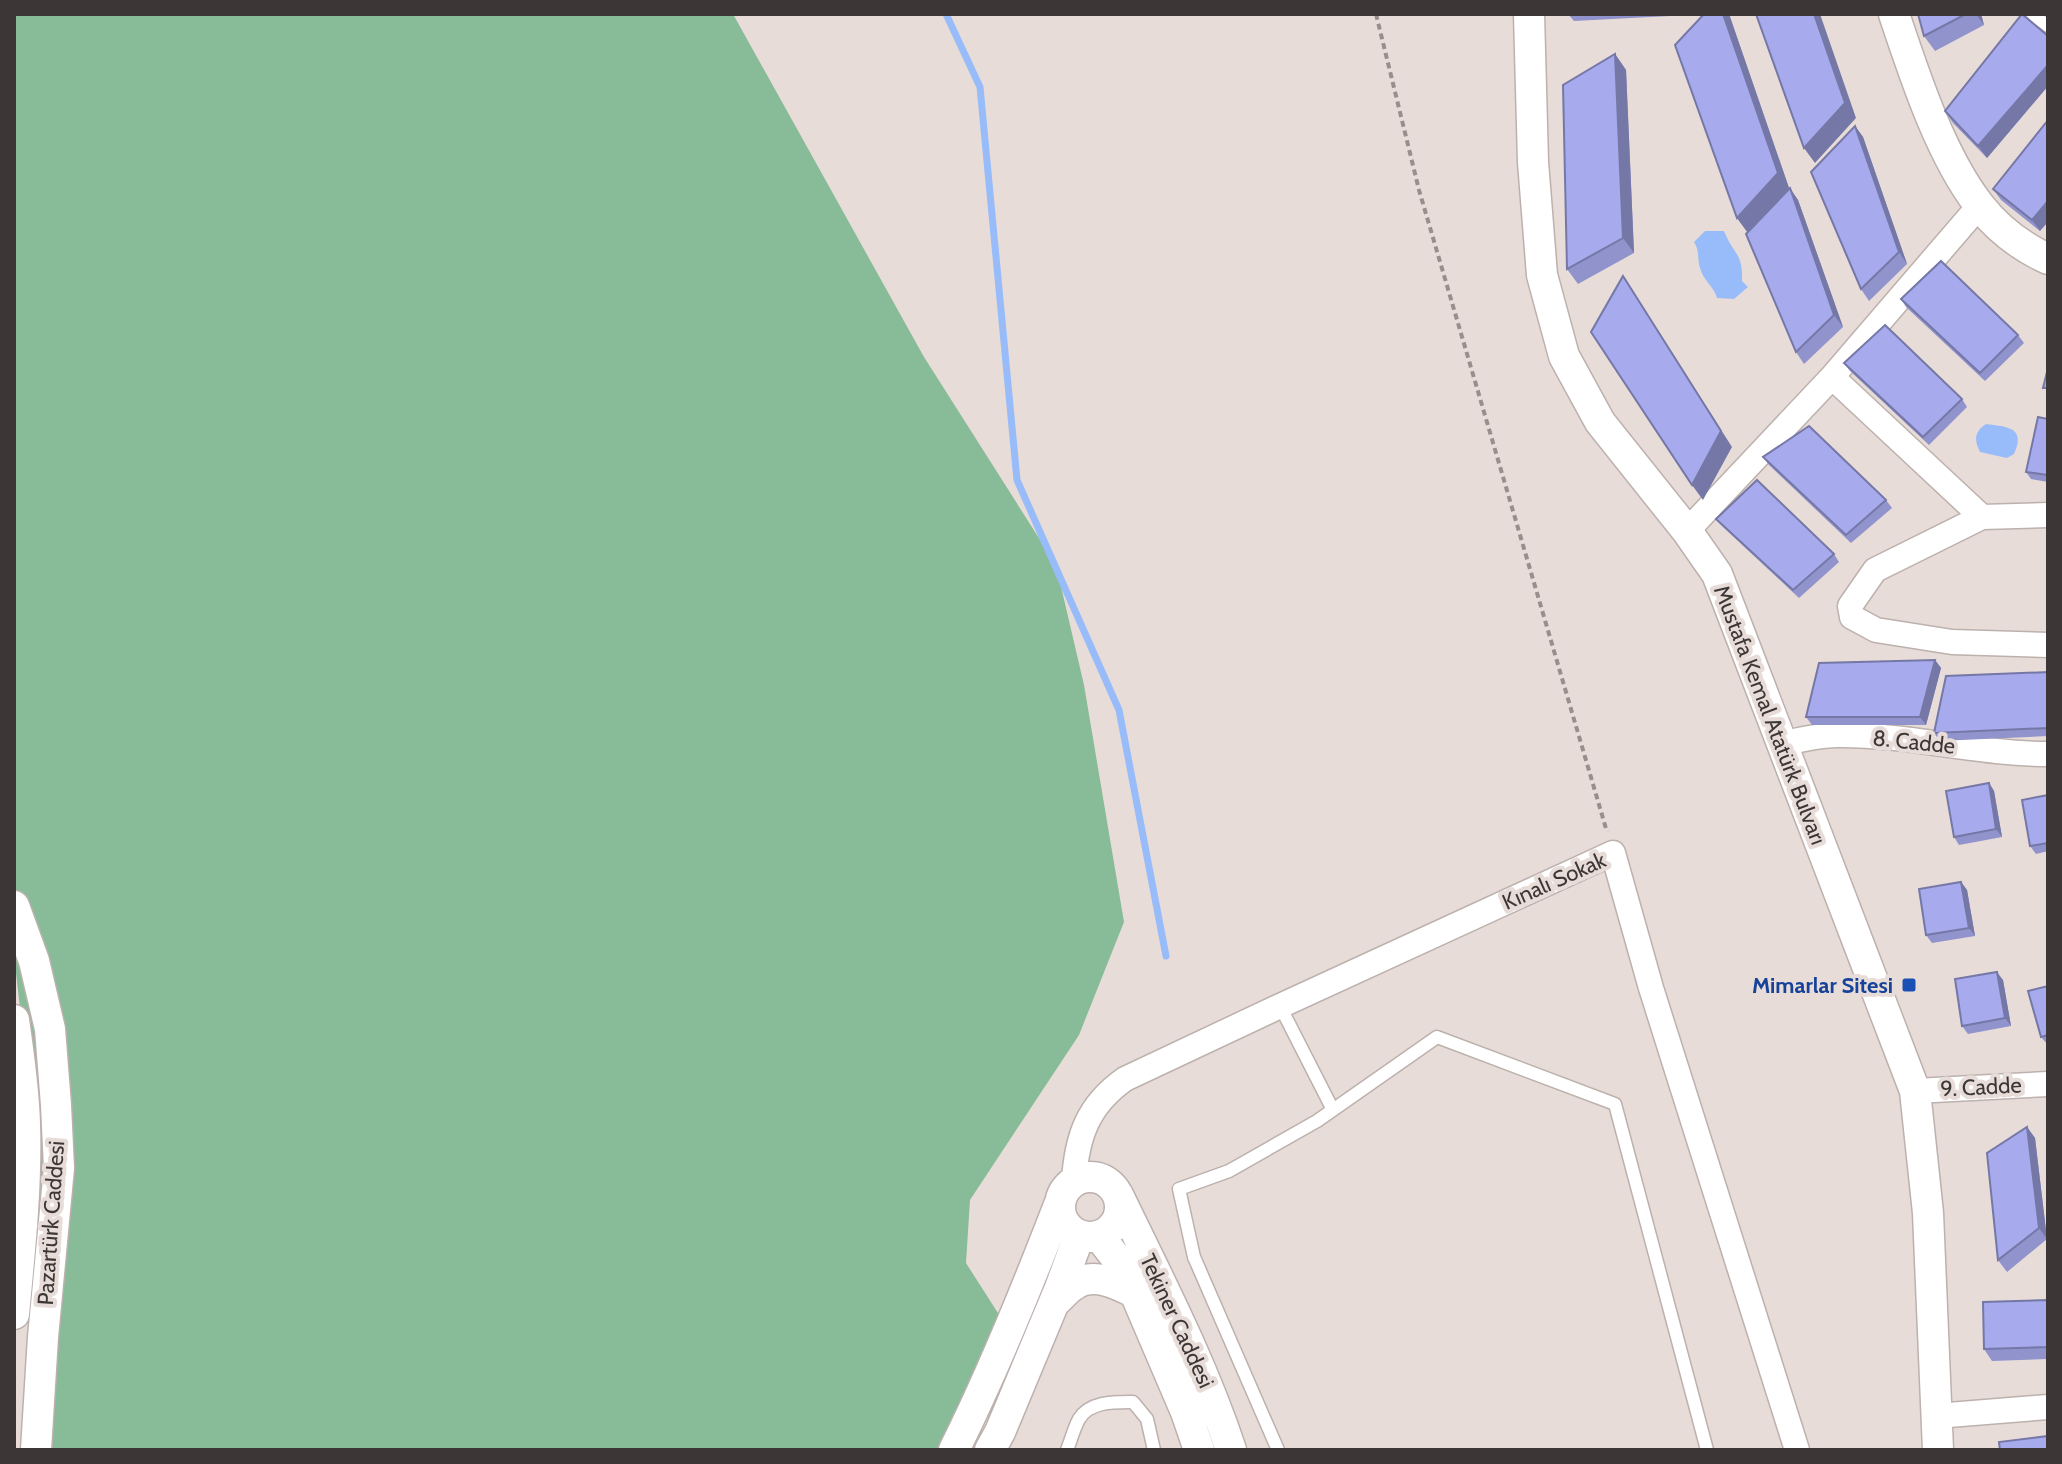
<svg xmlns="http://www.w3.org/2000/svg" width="2062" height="1464" font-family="Cabin,sans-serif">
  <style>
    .green { fill: #88bb98 }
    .water { fill: #98bcf9 }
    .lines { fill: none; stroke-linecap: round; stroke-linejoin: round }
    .stream { stroke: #98bcf9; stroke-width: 7 }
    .service-casing { stroke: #bcb1ad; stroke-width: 15 }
    .minor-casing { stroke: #bcb1ad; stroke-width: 27 }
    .tertiary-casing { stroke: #bcb1ad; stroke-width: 33 }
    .path { stroke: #988f8d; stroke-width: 4; stroke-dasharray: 6 4; stroke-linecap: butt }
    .service { stroke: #fff; stroke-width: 12 }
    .minor { stroke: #fff; stroke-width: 24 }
    .tertiary { stroke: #fff; stroke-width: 30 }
    .wall { fill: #9093cc }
    .shaded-wall { fill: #7578a6 }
    .building { fill: #a7abed; stroke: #7578a6; stroke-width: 2 }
    .transit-dot { fill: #1a4fb4; stroke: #e8dcd8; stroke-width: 3 }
    .labels { text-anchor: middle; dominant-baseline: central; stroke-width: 8; stroke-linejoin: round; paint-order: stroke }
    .street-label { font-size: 22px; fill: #3c3736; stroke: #e8dcd8 }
    .transit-label { font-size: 22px; font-weight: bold; fill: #164399; stroke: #e8dcd8; text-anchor: end }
  </style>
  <rect width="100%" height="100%" fill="#e8dcd8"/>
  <path class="green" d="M14 14H733L924 357 1056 565 1084 685 1124 922 1079 1035 970 1200 966 1263 1019 1346 965 1450H35L40 1180 14 956Z"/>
  <path class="water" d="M1705 231H1724C1733 254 1743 252 1742 281L1748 287 1734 299 1717 298C1714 287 1703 280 1700 268 1697 258 1700 251 1694 242Z
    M1986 424C2008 427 2026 427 2014 454L2007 458 1980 452C1974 440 1974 432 1986 424Z"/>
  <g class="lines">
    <path class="stream" d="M946 14 980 87 1017 480 1119 710 1166 956"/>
    <g class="service-casing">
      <path id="service" d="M2032 14 2048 26
        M1280 1006 1333 1110
        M1067 1450C1071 1440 1074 1428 1079 1419 1090 1401 1115 1402 1133 1402L1147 1419 1154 1450
        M1278 1450 1194 1257 1179 1189 1229 1171 1317 1121 1437 1037 1615 1104 1707 1450"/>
    </g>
    <g class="minor-casing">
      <path id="minor" d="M1832 377 1982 517
        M2048 515 1982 517 1875 570 1850 606 1852 617 1876 630 1952 642 2048 645
        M1687 531 1832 377 1979 206
        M1781 744C1799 740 1818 735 1837 735 1907 734 1977 754 2048 754
        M1915 1091 2048 1084
        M1074 1180C1077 1136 1088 1105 1125 1079L1280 1006 1613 853 1651 988 1797 1450
        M1936 1416 2048 1407"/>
    </g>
    <g class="tertiary-casing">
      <path id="tertiary" d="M1529 14 1533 162 1542 275 1564 356 1600 422 1687 531 1717 574 1915 1091 1928 1213 1938 1450
        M1894 14C1914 74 1941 157 1980 206 1998 229 2022 247 2048 259
        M14 906 34 961 50 1029 56 1105 59 1168 43 1337 36 1450
        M14 1020C19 1054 24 1089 25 1124 27 1187 20 1251 14 1314
        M1060 1207a30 30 0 1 1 60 0a30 30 0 1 1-60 0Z
        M1118 1195C1158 1278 1202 1362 1231 1450
        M1099 1236 1117 1259 1129 1279 1186 1412 1199 1450
        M1055 1302C1061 1297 1067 1289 1074 1285 1093 1272 1116 1283 1135 1293
        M954 1450C994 1370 1027 1288 1059 1205
        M990 1450 1000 1432 1060 1288 1079 1236"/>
    </g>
    <path class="path" d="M1376 14 1419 190 1607 832"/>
    <use href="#service" class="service"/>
    <use href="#minor" class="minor"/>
    <use href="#tertiary" class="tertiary"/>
  </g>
  <path class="wall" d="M1568 14H1689V15L1574 21Z
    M1729 14 1789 188 1798 200 1843 327 1804 364 1796 352 1748 233 1737 218Z
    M1918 14H1981L1984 25 1935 51 1924 36Z
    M2048 36V86L1987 158 1953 123 1945 111Z
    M1615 54 1626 70 1634 253 1578 284 1567 269Z
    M2048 120 2040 231 2001 200 1993 189Z
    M1855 126 1863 137 1907 264 1869 301 1861 289Z
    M1901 299 2018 335 2024 343 1985 381 1906 307Z
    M1844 363 1962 399 1967 407 1929 445 1850 371Z
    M2048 419V482L2031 479 2026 472Z
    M1763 457 1886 500 1892 508 1851 543 1769 465Z
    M1716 519 1834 554 1839 562 1799 598 1722 526Z
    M1935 660 1941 668 1926 725H1812L1806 717Z
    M2048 672V736L1939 741 1934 733Z
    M1989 783 1994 791 2002 837 1959 845 1954 837Z
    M2048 795V851L2036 854 2030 846Z
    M1961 882 1967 890 1975 936 1932 943 1926 935Z
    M2003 980 2011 1026 1968 1034 1962 1026Z
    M2048 986V1044H2047L2041 1037Z
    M2027 1127 2035 1138 2047 1239 2007 1272 1998 1260Z
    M2048 1300V1359L1992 1361 1984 1349Z"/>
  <path class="shaded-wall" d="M1723 14H1729L1789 188 1748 233 1737 218Z
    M1814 14H1820L1856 118 1815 163 1804 148Z
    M1976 14H1981L1984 25Z
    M1615 54 1626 70 1634 253 1623 238Z
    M2048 65V86L1987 158 1978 146Z
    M1855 126 1863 137 1907 264 1899 252Z
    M1790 188 1798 200 1843 327 1834 315Z
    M2048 201V222L2040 231 2032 220Z
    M1623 276 1732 447 1703 500 1692 485Z
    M1935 660 1941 668 1926 725 1920 717Z
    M1989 783 1994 791 2002 837 1996 829Z
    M1961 882 1967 890 1975 936 1969 928Z
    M1997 972 2003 980 2011 1026 2005 1018Z
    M2027 1127 2035 1138 2047 1239 2039 1228Z"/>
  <path class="building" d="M1704 14H1723L1778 173 1737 218 1675 45Z
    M1756 14H1814L1845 103 1804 148Z
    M1918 14H1966L1924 36Z
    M2022 14 2048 36V65L1978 146 1945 111Z
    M1615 54 1623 238 1567 269 1563 85Z
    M2048 120V201L2032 220 1993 189Z
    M1855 126 1899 252 1861 289 1811 172Z
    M1790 188 1834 315 1796 352 1746 234Z
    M1941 261 2018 335 1980 373 1901 299Z
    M1623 276 1721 431 1692 485 1591 332Z
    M1885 325 1962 399 1923 437 1844 363Z
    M2048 368V388H2043Z
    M2038 417 2048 419V475L2026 472Z
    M1809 426 1886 500 1846 535 1763 457Z
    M1757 480 1834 554 1793 590 1716 519Z
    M1935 660 1920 717H1806L1819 663Z
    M2048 672V728L1934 733 1946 676Z
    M1989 783 1996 829 1954 837 1946 791Z
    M2048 795V843L2030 846 2022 800Z
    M1961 882 1969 928 1926 935 1919 889Z
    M1997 972 2005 1018 1962 1026 1955 979Z
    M2048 986V1035L2041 1037 2028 991Z
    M2027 1127 2039 1228 1998 1260 1987 1153Z
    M2048 1300V1347L1984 1349 1983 1302Z
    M2048 1436V1450H2000L1999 1442Z"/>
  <rect class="transit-dot" x="1901" y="977" width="16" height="16" rx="4"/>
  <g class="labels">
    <g class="street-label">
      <text transform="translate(1770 715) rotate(69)">Mustafa Kemal Atatürk Bulvarı</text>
      <text transform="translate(1914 742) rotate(6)">8. Cadde</text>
      <text transform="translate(1554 881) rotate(-24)">Kınalı Sokak</text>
      <text transform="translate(1981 1087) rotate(-3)">9. Cadde</text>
      <text transform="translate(51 1223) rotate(-86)">Pazartürk Caddesi</text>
      <text transform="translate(1177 1321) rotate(65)">Tekiner Caddesi</text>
    </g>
    <g class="transit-label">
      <text x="1893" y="985">Mimarlar Sitesi</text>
    </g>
  </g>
  <rect width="2062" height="1464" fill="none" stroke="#3c3736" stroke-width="32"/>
</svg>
